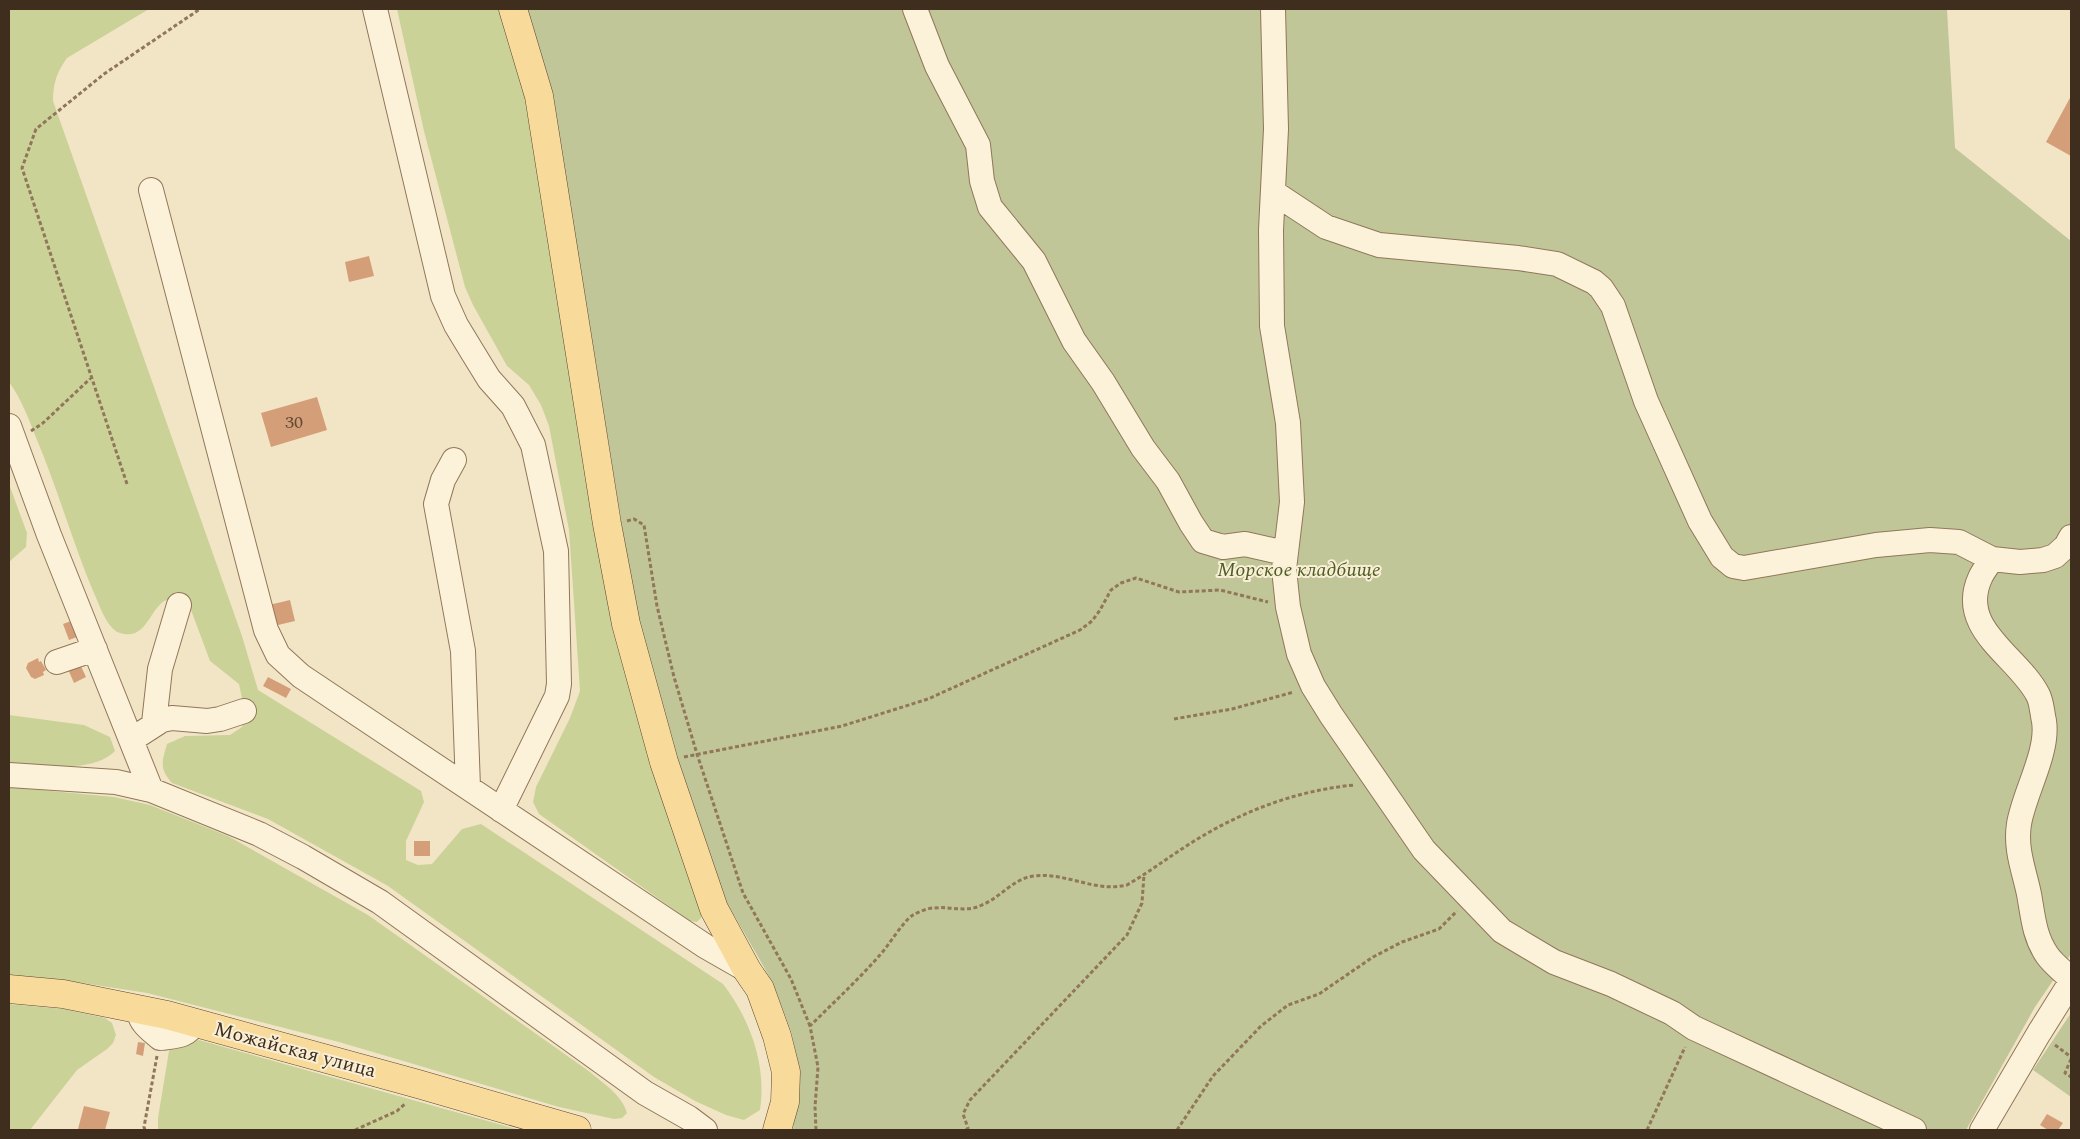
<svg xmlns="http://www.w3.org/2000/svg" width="2080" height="1139" font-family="Spectral,serif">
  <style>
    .green { fill: #cbd298 }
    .cemetery { fill: #c0c698 }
    .building { fill: #d49f78 }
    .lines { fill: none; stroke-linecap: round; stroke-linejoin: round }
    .minor-casing { stroke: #907759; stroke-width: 26 }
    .major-casing { stroke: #5d442e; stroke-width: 29 }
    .path { stroke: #907759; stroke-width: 3; stroke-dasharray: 4 2.5; stroke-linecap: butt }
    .minor { stroke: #fcf2da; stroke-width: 24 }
    .major { stroke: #f8db9b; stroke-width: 28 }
    .labels { text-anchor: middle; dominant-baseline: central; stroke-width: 4; stroke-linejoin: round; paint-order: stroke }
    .number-label { font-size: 18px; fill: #644a34 }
    .park-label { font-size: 20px; font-style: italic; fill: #4e5d23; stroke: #f9efd6 }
    .street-label { font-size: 20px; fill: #3f2e1e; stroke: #f9efd6 }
  </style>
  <rect width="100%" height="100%" fill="#f2e5c6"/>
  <path class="green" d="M9 9H149L67 58C57 72 53 83 53 101L242 636 258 690 421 791 424 802 406 841V860L418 865 432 864 462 829 481 824 723 984C750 1019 767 1065 760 1110L744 1120 726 1115 695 1101 654 1077 388 886 268 819 172 783C159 768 162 762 167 744L185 736 230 735 242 727 245 713 239 684 210 661 188 602C183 601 175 598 170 599 150 602 149 642 120 633 109 630 101 610 97 600 74 548 59 492 37 440 29 420 22 400 9 382Z
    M397 9H501L527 100 701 909V918L697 922 690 921 539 814 533 802 536 787 570 718 580 691 569 530 549 426 541 405 529 385 507 366 473 305 465 287 424 131Z
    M9 484 27 533 26 547 9 562Z
    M9 715 84 725 110 737 115 751C91 775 40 764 9 763Z
    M9 787 114 797 150 805 228 836 368 915 590 1072C604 1084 622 1095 627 1113L622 1118 614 1119 559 1107 339 1042 147 993 76 982 9 975Z
    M9 1004 64 1009 105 1018 112 1023 116 1035 113 1043 107 1049 77 1070 30 1130H9Z
    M199 1040 520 1130H158V1118L169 1051 172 1048Z"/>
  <path class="cemetery" d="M527 9H1947L1955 148 2071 241V954L2035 1007 1966 1130H793L800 1072 791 1031 773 983 726 901 676 758 636 613 552 92Z
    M2071 1013V1097L2033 1070Z"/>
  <path class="building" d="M2071 96V156L2046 142Z
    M369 256 374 276 349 282 345 262Z
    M317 397 327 430 271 447 261 413Z
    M290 600 295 621 274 626 269 605Z
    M71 621 77 637 69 640 63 624Z
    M38 658 39 662 41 661 46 670 43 672 44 675 35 679 31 677 26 668 28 663Z
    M79 662 86 677 74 683 67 667Z
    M268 677 291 689 286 698 263 686Z
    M414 841H430V856H414Z
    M138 1042 145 1043 143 1056 136 1054Z
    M84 1106 110 1112 105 1130 78 1129Z
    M2047 1114 2063 1123 2058 1130H2048L2040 1125Z"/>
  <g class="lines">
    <g class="minor-casing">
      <path id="minor" d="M375 9 443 296 456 325 473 353 489 379 513 406 533 445 556 551 559 684 557 696 501 810
        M915 9 937 66 978 145 982 181 990 207 1034 261 1074 341 1103 382 1143 448 1168 481 1191 523 1203 541 1223 547 1245 544 1285 553
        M1273 9 1276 129 1271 230 1272 326 1288 423 1292 502 1284 569 1288 607 1299 654 1313 686 1331 715 1424 850 1502 931 1554 962 1611 984 1672 1013 1694 1028 1914 1130
        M151 190 266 630 278 655 301 676 705 946 747 970
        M1273 192 1326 227 1379 245 1518 258 1557 264 1594 282 1601 288 1613 306 1646 401 1700 521 1722 557 1733 566 1744 568 1876 545 1930 540 1959 542 1992 559 2020 562 2043 560 2055 556 2066 546 2071 537
        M9 426 49 535 151 790
        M454 460 443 480 436 504 463 651 468 787
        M1992 559C1988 565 1983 571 1980 578 1957 629 2018 656 2038 695 2042 703 2042 713 2044 721 2049 752 2024 793 2019 824 2015 849 2024 870 2029 894 2033 916 2034 936 2047 955 2053 964 2064 972 2071 979
        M57 662 95 649
        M154 723 160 669 179 605
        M131 740 162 720 172 718 207 721 220 719 244 711
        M9 775 116 782 151 790 259 834 303 857 380 902 645 1093 689 1118 705 1130
        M139 1009C139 1023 151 1030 160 1038 174 1036 188 1037 194 1023
        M1982 1130 2039 1033 2071 982"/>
    </g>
    <g class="major-casing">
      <path id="major" d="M513 9 539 96 607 524 626 624 664 762 714 909 747 970 760 989 777 1036 786 1072 785 1102 777 1130
        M9 989 63 994 167 1015 418 1084 577 1130"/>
    </g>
    <path class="path" d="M31 431 43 423 92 377
      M127 484 22 168 36 129 104 74 200 9
      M627 521 634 519 644 525 657 606 674 677 697 754 743 893 791 979 810 1026
      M1174 719 1232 709 1294 692
      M684 757 842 726 928 699 1080 630 1092 621 1100 610 1111 590 1121 583 1136 578 1179 592 1220 590 1268 602
      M2055 1045 2071 1057
      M2071 1059 2065 1073 2071 1077
      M145 1130 144 1127 157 1056
      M355 1130 397 1111 406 1103
      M816 1130 815 1107 818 1067 810 1026C833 1003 857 981 879 956 888 947 903 921 913 915 918 912 928 908 934 908 951 906 966 913 982 905 1001 897 1014 878 1034 876 1067 872 1095 893 1127 885 1149 872 1169 857 1191 843 1240 812 1297 790 1355 785
      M966 1130 968 1128 963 1114 970 1100 1127 935 1142 903 1144 875
      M1177 1130 1213 1076 1261 1026 1288 1005 1319 994 1373 957 1402 942 1439 929 1457 911
      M1647 1130 1685 1047"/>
    <use href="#minor" class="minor"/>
    <use href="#major" class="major"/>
  </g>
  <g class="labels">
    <g class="number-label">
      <text x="294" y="422">30</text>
    </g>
    <g class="park-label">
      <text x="1299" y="570">Морское кладбище</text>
    </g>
    <g class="street-label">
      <text transform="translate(295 1050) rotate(15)">Можайская улица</text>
    </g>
  </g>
  <rect width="2080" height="1139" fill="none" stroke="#3f2e1e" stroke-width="20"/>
</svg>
